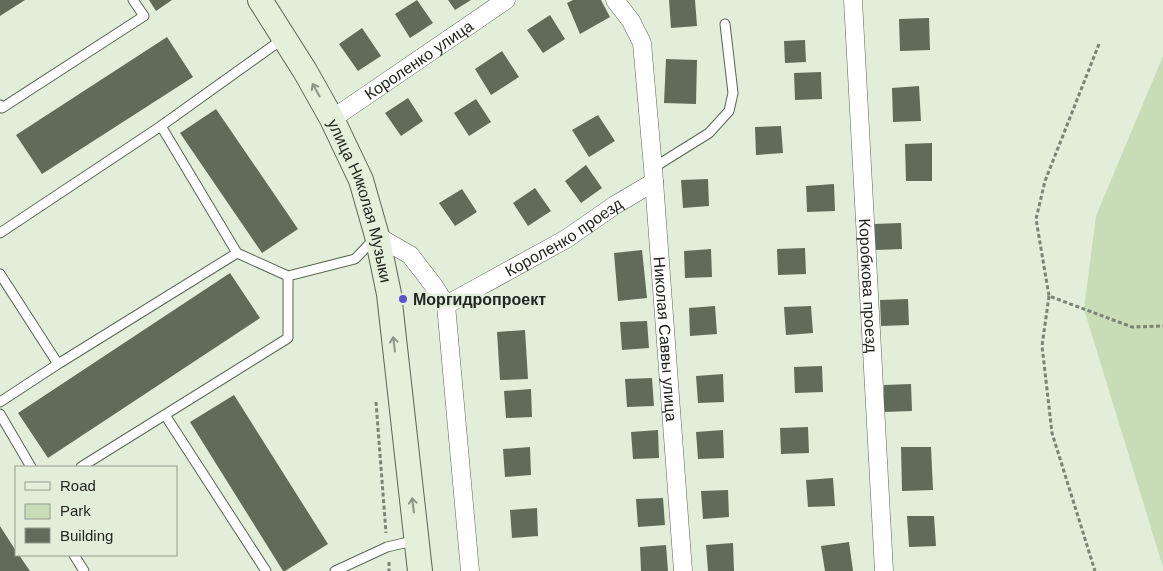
<svg xmlns="http://www.w3.org/2000/svg" width="1163" height="571" font-family="Helvetica,sans-serif">
  <style>
    .green { fill: #c8ddb7 }
    .building { fill: #616b5a }
    .lines { fill: none; stroke-linecap: round; stroke-linejoin: round }
    .lane-casing { stroke: #5b6554; stroke-width: 11 }
    .street-casing { stroke: #5b6554; stroke-width: 19 }
    .secondary-casing { stroke: #5b6554; stroke-width: 26 }
    .path { stroke: #7c8377; stroke-width: 3; stroke-dasharray: 4 2.5; stroke-linecap: butt }
    .lane { stroke: #fff; stroke-width: 9 }
    .street { stroke: #fff; stroke-width: 18 }
    .secondary { stroke: #e4f0da; stroke-width: 24 }
    .oneway { stroke: #8d9586 }
    .poi-dot { fill: #5c52ca; stroke: #e2edda; stroke-width: 2 }
    .labels { text-anchor: middle; dominant-baseline: central; stroke-width: 5; stroke-linejoin: round; paint-order: stroke }
    .street-label { font-size: 16px; fill: #22261f; stroke: #e2edda }
    .poi-label { font-size: 16px; font-weight: bold; fill: #22261f; stroke: #e2edda; text-anchor: start }
  </style>
  <rect width="100%" height="100%" fill="#e2edda"/>
  <path class="green" d="M1163 56V567L1084 309 1096 216Z"/>
  <path class="building" d="M0 0H25L0 16Z
    M149 0H172L156 11Z
    M417 0 433 23 410 38 395 14Z
    M448 0H471L455 10Z
    M573 0H601L610 17 580 34 567 3Z
    M669 0H695L697 26 671 28Z
    M550 15 565 39 543 53 527 30Z
    M929 18 930 50 900 51 899 19Z
    M362 28 381 56 358 71 339 44Z
    M167 37 193 77 42 174 16 135Z
    M805 40 806 62 785 63 784 41Z
    M502 51 519 77 491 95 475 69Z
    M666 59 697 60 696 104 664 103Z
    M821 72 822 99 795 100 794 73Z
    M919 86 921 121 893 122 892 88Z
    M408 98 423 121 401 136 385 113Z
    M476 99 491 122 469 136 454 113Z
    M216 109 298 229 262 253 180 133Z
    M598 115 615 141 589 157 572 130Z
    M781 126 783 153 756 155 755 127Z
    M932 143V181H906L905 144Z
    M586 165 602 188 581 203 565 181Z
    M708 179 709 206 683 208 681 180Z
    M834 184 835 211 807 212 806 186Z
    M535 188 551 211 528 226 513 203Z
    M462 189 477 212 455 226 439 203Z
    M901 223 902 249 875 250 874 224Z
    M805 248 806 274 778 275 777 249Z
    M711 249 712 277 685 278 684 251Z
    M642 250 647 298 618 301 614 253Z
    M230 273 260 318 48 458 18 413Z
    M908 299 909 325 881 326 880 300Z
    M715 306 717 334 690 336 689 308Z
    M811 306 813 333 786 335 784 307Z
    M647 321 649 348 622 350 620 322Z
    M525 330 528 379 500 380 497 332Z
    M822 366 823 392 795 393 794 367Z
    M723 374 724 402 698 403 696 376Z
    M652 378 654 406 627 407 625 379Z
    M911 384 912 411 884 412V385Z
    M531 389 532 417 506 418 504 391Z
    M234 395 328 544 285 571H283L190 422Z
    M808 427 809 453 781 454 780 428Z
    M658 430 659 458 633 459 631 432Z
    M723 430 724 458 698 459 696 432Z
    M530 447 531 475 505 477 503 449Z
    M901 447H931L933 490 902 491Z
    M833 478 835 506 808 507 806 480Z
    M728 490 729 517 703 519 701 491Z
    M663 498 665 525 638 527 636 499Z
    M537 508 538 536 512 538 510 510Z
    M907 516H934L936 546 909 547Z
    M0 526 16 551V555H19L30 571H0Z
    M849 542 853 571H825L821 546Z
    M733 543 734 571H708L706 545Z
    M666 545 668 571H641L640 547Z"/>
  <g class="lines">
    <g class="lane-casing">
      <path id="lane" d="M0 105 2 108 144 16 133 0
        M653 168 709 133 729 111 733 93 725 24
        M0 233 161 126 284 38
        M237 253 288 276 355 259 375 238
        M0 274 58 364 237 253 161 126
        M0 402 58 364
        M0 414 31 467
        M165 415 266 571
        M81 467 288 338V276
        M74 555 84 571
        M335 571 387 547 417 540"/>
    </g>
    <g class="street-casing">
      <g id="street">
        <path id="s1" d="M615 0 631 21 642 43 653 168 683 571"/>
        <path id="s2" d="M853 0 884 571"/>
        <path id="s3" d="M332 119 506 0"/>
        <path d="M377 236 410 255 434 286 446 305 470 571"/>
        <path id="s4" d="M446 305 566 239 615 205 654 182"/>
      </g>
    </g>
    <g class="secondary-casing">
      <g id="secondary">
        <path id="s5" d="M260 0 305 71 332 119 361 180 377 236 389 294 420 571"/>
      </g>
    </g>
    <path class="path" d="M1099 44 1045 181 1036 219 1049 296 1132 327 1163 326
      M1049 296 1042 346 1052 433 1095 571
      M376 402 386 533
      M389 562V571"/>
    <use href="#lane" class="lane"/>
    <use href="#street" class="street"/>
    <use href="#secondary" class="secondary"/>
  </g>
  <defs><path id="oneway-shaft" d="M-6 0H5M1.5-3L5.5 0L1.5 3" fill="none" stroke-width="1.6" stroke-linecap="round" stroke-linejoin="round" transform="scale(1.25)"/></defs>
  <g class="oneway">
    <use href="#oneway-shaft" transform="translate(316 90) rotate(-119)"/>
    <use href="#oneway-shaft" transform="translate(394 344) rotate(-97)"/>
    <use href="#oneway-shaft" transform="translate(413 505) rotate(-97)"/>
  </g>
  <circle class="poi-dot" cx="403" cy="299" r="5"/>
  <g class="labels">
    <g class="street-label">
      <text stroke="none"><textPath href="#s3" startOffset="105">Короленко улица</textPath></text>
      <text stroke="none"><textPath href="#s5" startOffset="226">улица Николая Музыки</textPath></text>
      <text stroke="none"><textPath href="#s4" startOffset="136">Короленко проезд</textPath></text>
      <text stroke="none"><textPath href="#s2" startOffset="286">Коробкова проезд</textPath></text>
      <text stroke="none"><textPath href="#s1" startOffset="348">Николая Саввы улица</textPath></text>
    </g>
    <g class="poi-label">
      <text x="413" y="299">Моргидропроект</text>
    </g>
  </g>
  <rect x="15" y="466" width="162" height="90" fill="#e2edda" stroke="#959d8f"/>
  <rect x="25" y="482" width="25" height="8" fill="#e4f0da" stroke="#959d8f"/>
  <text x="60" y="491" font-size="15" fill="#22261f">Road</text>
  <rect x="25" y="504" width="25" height="15" fill="#c8ddb7" stroke="#959d8f"/>
  <text x="60" y="516" font-size="15" fill="#22261f">Park</text>
  <rect x="25" y="528" width="25" height="15" fill="#616b5a" stroke="#959d8f"/>
  <text x="60" y="541" font-size="15" fill="#22261f">Building</text>
</svg>
